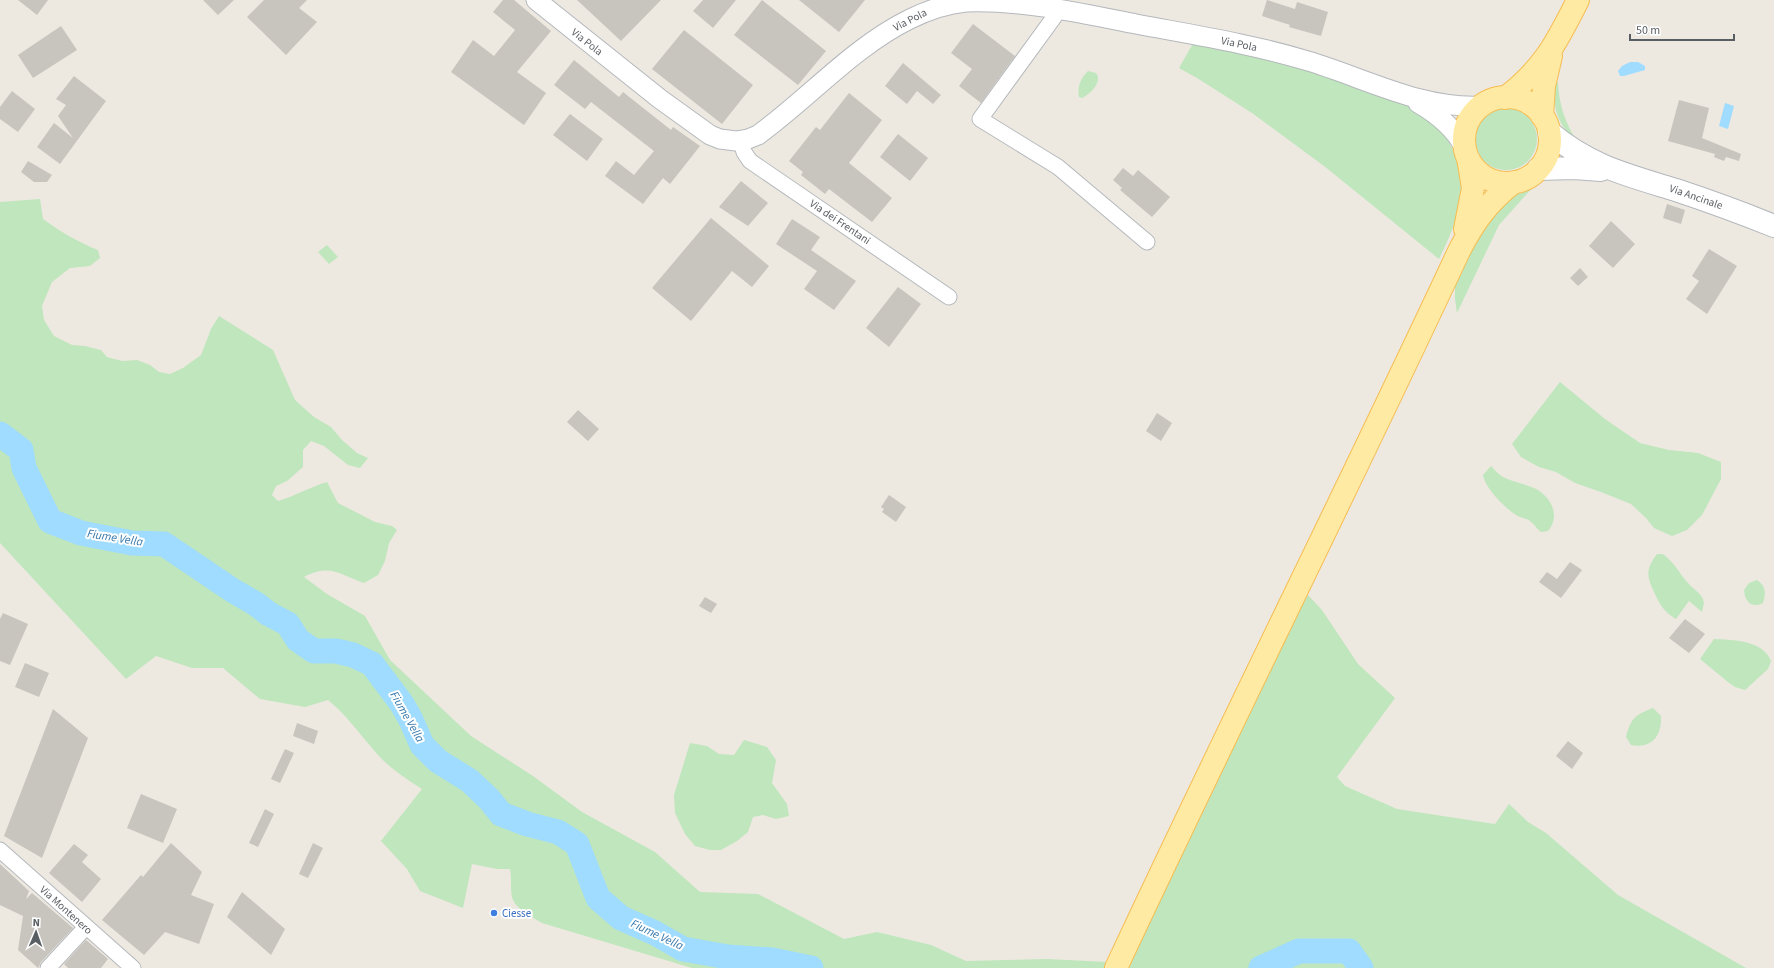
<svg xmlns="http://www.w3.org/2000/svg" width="1774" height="968" font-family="'Source Sans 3',sans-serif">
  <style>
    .green { fill: #bfe6bc }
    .water { fill: #9fdcff }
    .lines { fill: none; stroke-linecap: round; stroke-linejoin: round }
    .river { stroke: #9fdcff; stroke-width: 25 }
    .building { fill: #c8c4be }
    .minor-casing { stroke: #b4b8bc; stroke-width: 17 }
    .tertiary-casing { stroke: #b4b8bc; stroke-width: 21 }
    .secondary-casing { stroke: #b3b7bc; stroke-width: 24 }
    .primary-casing { stroke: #f6bc51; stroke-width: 24 }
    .minor { stroke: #fff; stroke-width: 15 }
    .tertiary { stroke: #fff; stroke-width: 19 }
    .secondary { stroke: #fff; stroke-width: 22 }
    .primary { stroke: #ffeaa4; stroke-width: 22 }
    .shop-dot { fill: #3f7fe0; stroke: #fff; stroke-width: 1.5 }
    .labels { text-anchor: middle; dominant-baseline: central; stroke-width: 4; stroke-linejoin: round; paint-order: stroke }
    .street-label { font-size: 11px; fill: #595e62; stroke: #fff }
    .shop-label { font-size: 11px; fill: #366cbe; stroke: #fff; text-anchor: start }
    .water-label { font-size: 12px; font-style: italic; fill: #3778ab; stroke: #fff }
  </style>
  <rect width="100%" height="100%" fill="#ede9e1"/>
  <path class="green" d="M1195 40 1248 49 1420 109 1453 138 1448 141C1474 182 1458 220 1439 259L1324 166 1252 113 1197 78 1179 68Z
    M1088 71 1096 73C1103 82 1090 94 1082 98L1079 97C1077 86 1081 78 1088 71Z
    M1556 82H1558C1559 106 1565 121 1577 142 1558 125 1551 108 1556 82Z
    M1475 139a31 31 0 1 1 62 0a31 31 0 1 1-62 0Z
    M1532 188 1499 225 1457 313 1455 299V285L1478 236 1504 200Z
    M40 199 43 219C61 232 78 242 98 250L100 258 90 266 70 268 52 282 42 306 44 320 54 336 72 345 85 346 101 350 107 357 122 361 137 360 150 365 159 372 170 374 183 368 201 355 211 329 219 316 273 350 295 400 314 417 331 427 342 440 357 453 368 458 360 468 348 465 324 446 311 441 303 450V467L287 481 276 486 272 495 278 501C295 496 310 487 327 482L338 503 375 522 392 526 397 530 389 543 385 561 378 575 364 583C340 575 331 563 304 577L327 594 365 616 390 660 471 736 533 776 582 812 655 852 700 892 758 894 844 939 877 932 931 945 966 961 1047 959 1108 962 1106 968H692L542 923C534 918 514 908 512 897 510 888 512 878 510 869H497L472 864 463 908 420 891 407 869 381 841 422 789C406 779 391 769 378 755 361 736 348 716 328 700L305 707 260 699 223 668H192L156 656 126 679 0 543V202Z
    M327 245 338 257 329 264 318 252Z
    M1560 382 1605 419 1640 443 1669 450 1698 453 1721 462V479L1702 515 1687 530 1672 536 1654 528 1646 518 1631 504 1601 492 1575 483 1556 472 1539 467 1521 457 1512 444Z
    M1491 466C1495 470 1498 474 1503 477 1513 482 1525 484 1534 488 1551 496 1561 516 1548 531L1541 532C1537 529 1534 524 1530 521 1526 518 1520 518 1516 515 1505 508 1485 488 1483 475Z
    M1657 554H1663C1674 562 1679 573 1688 583 1694 590 1703 594 1704 603L1702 612 1689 601 1676 619C1664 612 1660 605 1654 592 1647 576 1645 570 1657 554Z
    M1757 580C1766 586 1766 593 1763 603 1751 609 1745 601 1744 590L1749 583Z
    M1307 594 1322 610 1358 664 1395 698 1337 777 1345 786 1397 809 1495 824 1509 804 1528 822 1546 833 1618 895 1746 968H1126Z
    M1714 639C1733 640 1763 640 1771 661L1768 669 1745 690 1735 687 1728 682 1700 659Z
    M1653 708 1661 716C1662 737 1651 749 1631 745L1626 737C1631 718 1635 715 1653 708Z
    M744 740 767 747 776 760 772 783 787 804 789 816 776 819 763 815 753 817 748 832 737 841 721 850H710L695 846 685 834 675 813 674 795 690 743 707 746 719 754 734 755Z"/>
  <path class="water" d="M1630 62H1638L1645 66V70L1624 76H1620L1618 71 1622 66Z
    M1725 103 1734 106 1728 129 1719 126Z"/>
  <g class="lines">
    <path class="river" d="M0 434 21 450 24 468 50 521 81 533 132 543 164 544 232 590 256 604 269 614 288 624 298 640 314 651H336L353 655 372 664 402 704 411 720 422 745 438 761 470 781 489 799 501 814 527 824 558 832 577 844 598 898 621 918 655 933 683 949 728 957 772 960 811 968
      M1261 968 1299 951H1349L1361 968"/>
  </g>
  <path class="building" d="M18 0H48L37 15Z
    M203 0H234L218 15Z
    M264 0H307L299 8 317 22 286 55 247 17Z
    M503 0H514L551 31 517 72 546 93 524 125 451 72 473 40 494 56 515 30 493 12Z
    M577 0H661L621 41Z
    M703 0H736L713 28 693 11Z
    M762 0 826 51 798 85 734 35Z
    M799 0H865L839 32Z
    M1267 0 1295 9 1297 2 1328 12 1321 36 1289 27 1290 25 1262 16Z
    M973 24 1015 56 981 103 959 86 972 69 951 53Z
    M61 26 77 50 33 78 18 55Z
    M684 30 753 85 722 124 652 69Z
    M574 60 619 97 623 92 671 130 673 127 700 146 670 184 663 178 643 204 605 176 616 161 634 175 654 151 591 102 585 109 554 85Z
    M903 63 941 95 933 104 917 91 907 104 885 86Z
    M74 76 106 101 60 164 37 147 54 123 73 138 58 116 66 105 56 99Z
    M12 91 35 109 18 132 0 119V107Z
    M849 93 882 120 849 163 892 198 872 222 829 189 825 194 801 175 803 172 789 161 816 127 820 130Z
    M1679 100 1709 108 1702 138 1741 154 1739 161 1726 157 1724 161 1714 157 1715 154 1668 141Z
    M570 114 603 139 587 161 553 135Z
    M898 134 928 158 910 181 880 157Z
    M28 161 52 175 47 182H34L21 172Z
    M1123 168 1133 176 1138 170 1170 197 1152 217 1120 190 1122 188 1113 180Z
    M741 181 768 203 748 226 719 207Z
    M1667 204 1685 210 1681 224 1663 218Z
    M711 218 769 266 752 287 732 271 691 321 652 288Z
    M792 219 820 237 811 250 856 281 834 310 804 289 817 271 776 244Z
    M1611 221 1635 244 1613 268 1589 246Z
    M1709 249 1737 266 1707 314 1686 299 1699 281 1692 276Z
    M1580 268 1588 277 1578 286 1570 278Z
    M898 287 921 304 889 347 866 328Z
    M578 410 599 429 588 441 567 422Z
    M1157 413 1172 423 1161 441 1146 431Z
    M889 495 906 507 896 522 882 512 884 509 881 507Z
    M1570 562 1582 570 1561 598 1539 582 1547 572 1557 579Z
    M705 597 717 604 711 613 699 606Z
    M3 613 28 624 10 665 0 661V619Z
    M1685 619 1705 634 1689 653 1669 638Z
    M25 663 49 673 39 697 15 687Z
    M53 709 88 738 42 858 4 836Z
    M297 723 318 731 314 744 293 736Z
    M1568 741 1583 753 1572 769 1556 756Z
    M285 749 294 753 280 783 271 779Z
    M141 794 177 809 163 843 127 828Z
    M265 809 274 814 258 847 249 843Z
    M171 843 202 872 191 895 214 904 199 944 165 932 144 955 102 920 141 875 143 877Z
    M313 843 323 848 308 878 299 874Z
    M74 844 88 855 82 862 101 879 82 902 49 873Z
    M0 864 29 891 26 899 32 893 73 928 41 962 38 968 18 950 23 916 0 905Z
    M242 892 285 929 271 955 227 917Z
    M86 940 108 959 101 968H68L64 964Z"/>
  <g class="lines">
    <g class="minor-casing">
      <path id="minor" d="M1060 9 980 119 1058 167 1147 242
        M741 141 744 152 750 161 949 297
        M0 850 133 968
        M48 968 86 927"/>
    </g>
    <g class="tertiary-casing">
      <path id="tertiary" d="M536 0 660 99 710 135 720 139 736 141 748 139 758 135C809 98 853 47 910 19 928 10 946 4 966 2 1023 0 1081 13 1136 24 1194 35 1252 44 1308 61 1365 78 1421 109 1481 106
        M1418 103C1437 114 1454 127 1464 147"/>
    </g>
    <g class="secondary-casing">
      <path id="secondary" d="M1549 132C1589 166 1627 175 1676 190 1709 201 1742 213 1774 226
        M1538 169 1574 168 1601 170"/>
    </g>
    <g class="primary-casing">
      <path id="primary" d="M1464 140a43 43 0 1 1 86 0a43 43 0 1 1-86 0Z
        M1505 98C1545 67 1556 43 1578 0
        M1542 116 1544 86 1551 56
        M1465 229 1473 188 1468 158
        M1116 968C1228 728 1347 491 1459 251 1474 222 1488 202 1514 182"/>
    </g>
    <use href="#minor" class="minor"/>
    <use href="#tertiary" class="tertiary"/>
    <use href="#secondary" class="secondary"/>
    <use href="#primary" class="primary"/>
  </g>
  <circle class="shop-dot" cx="494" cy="913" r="4"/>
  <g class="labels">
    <g class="street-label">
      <text transform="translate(910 20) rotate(-27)">Via Pola</text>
      <text transform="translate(587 42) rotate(38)">Via Pola</text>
      <text transform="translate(1239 44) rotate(12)">Via Pola</text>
      <text transform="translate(1696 197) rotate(19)">Via Ancinale</text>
      <text transform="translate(840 222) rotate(34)">Via dei Frentani</text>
      <text transform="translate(66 910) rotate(42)">Via Montenero</text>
    </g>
    <g class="shop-label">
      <text x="502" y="913">Ciesse</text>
    </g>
    <g class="water-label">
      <text transform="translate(115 538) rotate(9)">Fiume Vella</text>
      <text transform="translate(407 717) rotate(60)">Fiume Vella</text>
      <text transform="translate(657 935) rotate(25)">Fiume Vella</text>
    </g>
  </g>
  <g transform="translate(36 932) rotate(2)" stroke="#ffffff" stroke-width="3" paint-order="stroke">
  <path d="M0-3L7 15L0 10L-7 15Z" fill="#595e62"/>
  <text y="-6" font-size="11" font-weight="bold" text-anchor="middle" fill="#595e62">N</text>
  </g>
  <path d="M1630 34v6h104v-6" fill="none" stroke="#595e62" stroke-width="2"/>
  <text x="1636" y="34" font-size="12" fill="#595e62" stroke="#ffffff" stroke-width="3" paint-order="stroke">50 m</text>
</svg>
